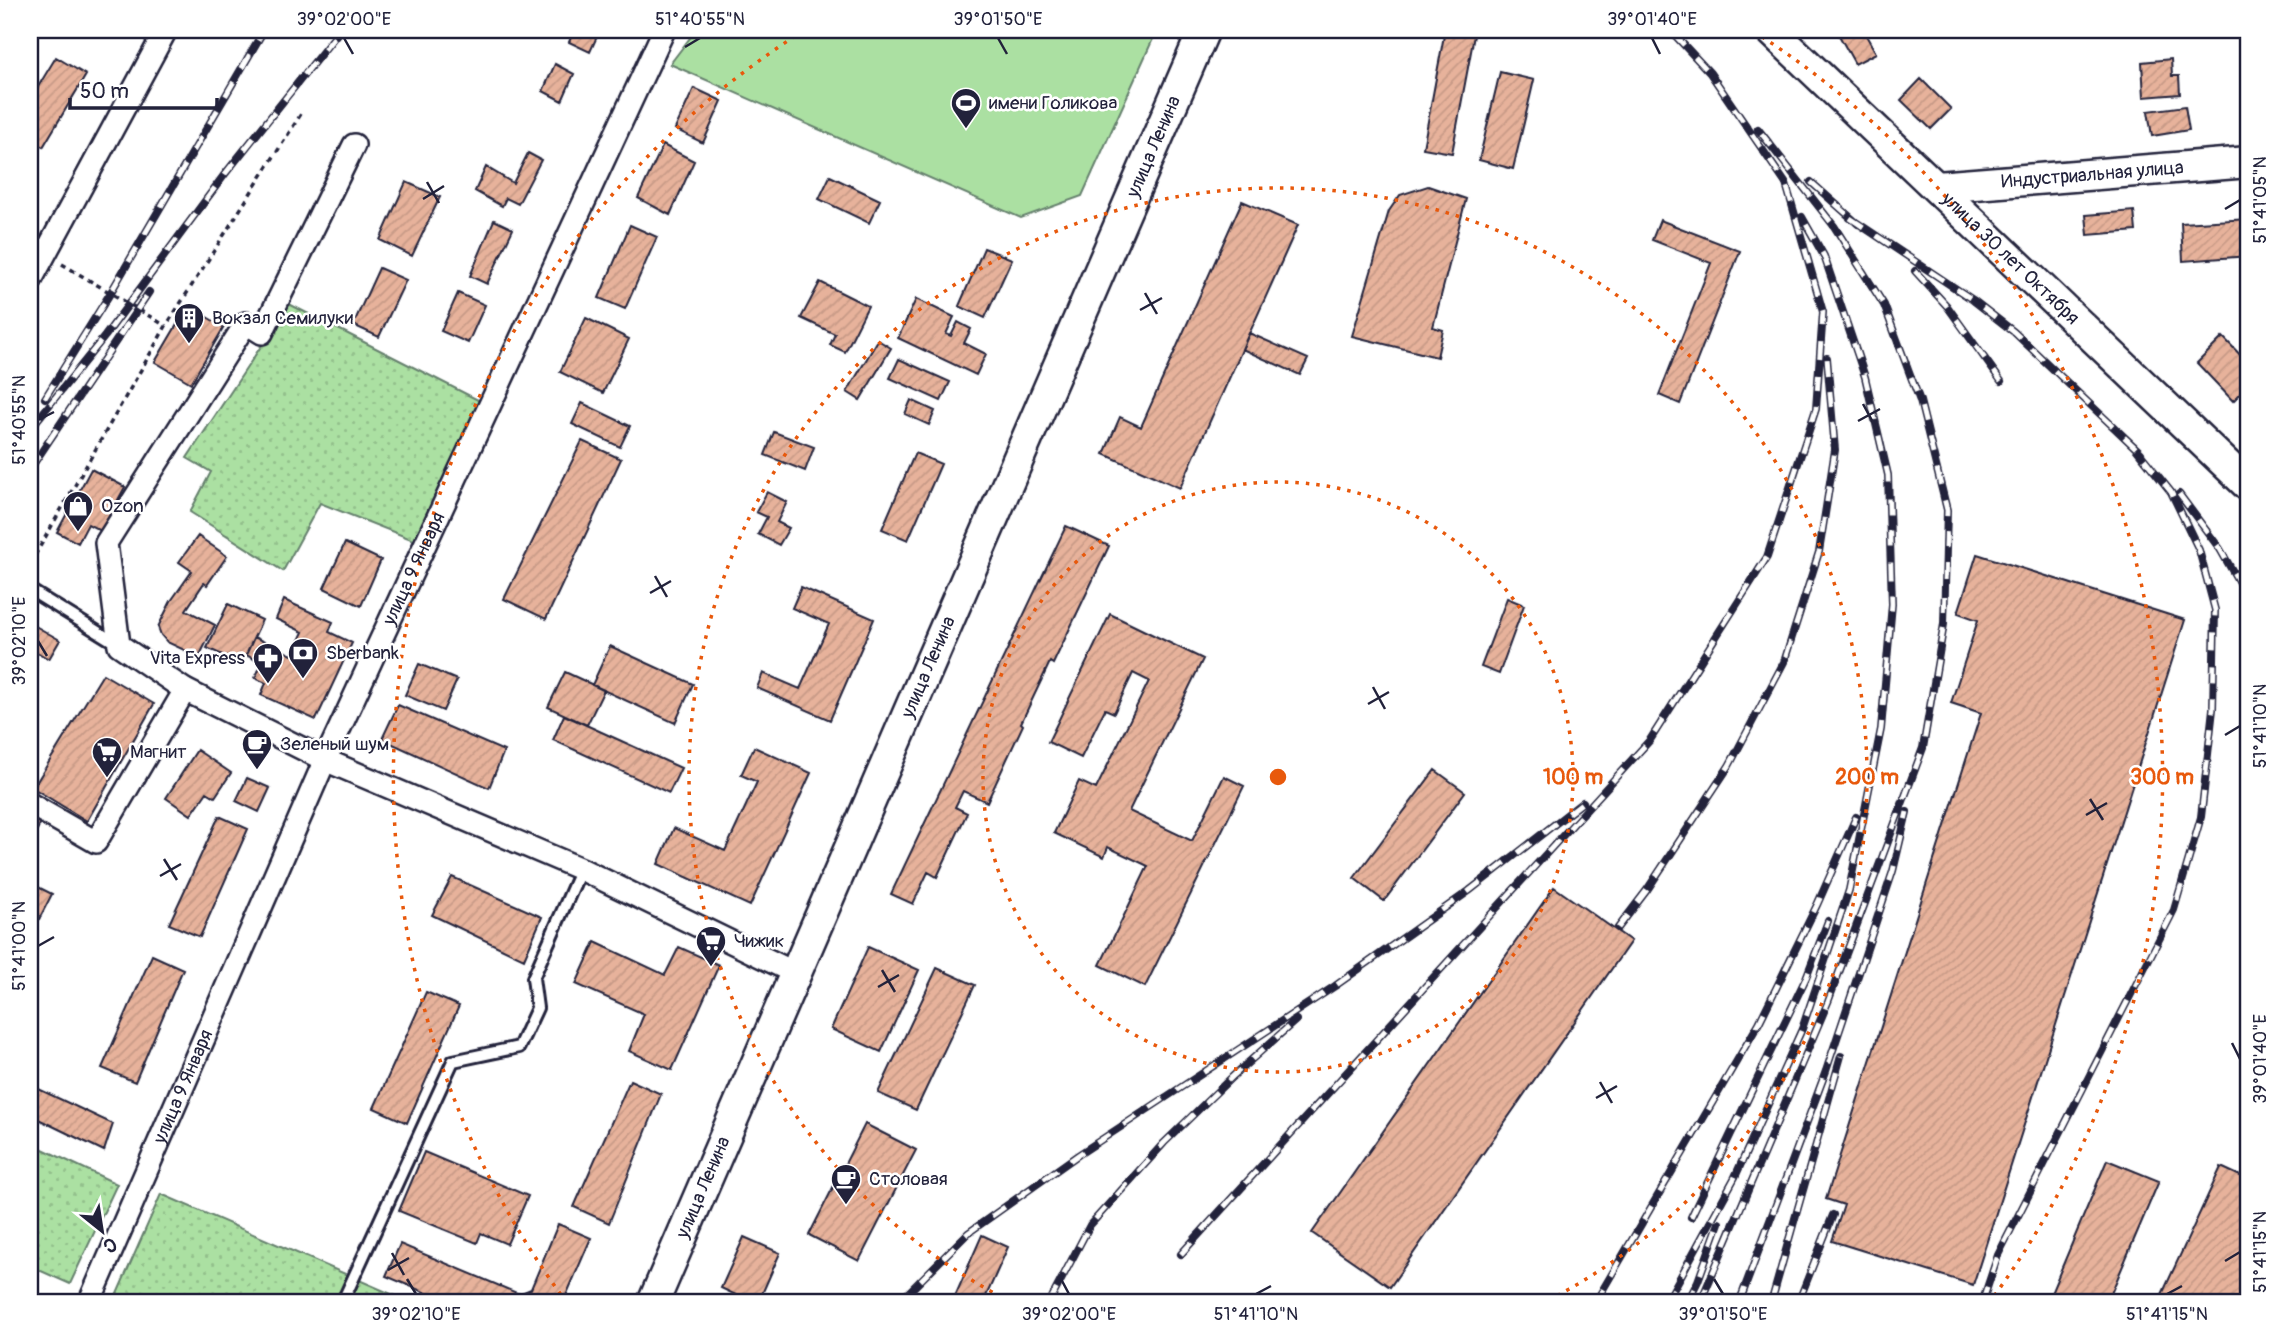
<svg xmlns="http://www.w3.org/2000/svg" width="2279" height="1333" font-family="Pangolin,sans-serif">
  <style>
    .park { fill: url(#park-dots); stroke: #66816e; stroke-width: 2 }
    .pitch { fill: #abe0a2; stroke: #66816e; stroke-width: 2 }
    .building { fill: url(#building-hatch); stroke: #22223b; stroke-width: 2 }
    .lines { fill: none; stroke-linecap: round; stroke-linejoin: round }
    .lane-casing { stroke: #22223b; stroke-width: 16 }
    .street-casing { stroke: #22223b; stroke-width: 26 }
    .secondary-casing { stroke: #22223b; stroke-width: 35 }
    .path { stroke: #22223b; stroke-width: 3.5; stroke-dasharray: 5 5; stroke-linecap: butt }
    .lane { stroke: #fff; stroke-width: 10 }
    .street { stroke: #fff; stroke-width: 21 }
    .secondary { stroke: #fff; stroke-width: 30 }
    .rail-casing { stroke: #22223b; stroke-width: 8 }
    .rail { stroke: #fff; stroke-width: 5; stroke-dasharray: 16; stroke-linecap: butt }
    .ticks { fill: none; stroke: #22223b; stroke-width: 2.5 }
    .ring { fill: none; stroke: #e8590c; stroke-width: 3.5; stroke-dasharray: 3.5 7 }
    .labels { text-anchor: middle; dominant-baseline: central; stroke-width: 5; stroke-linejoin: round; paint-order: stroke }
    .poi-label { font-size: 19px; fill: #22223b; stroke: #fff; text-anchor: start }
    .street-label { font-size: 19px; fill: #22223b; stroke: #fff }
    .centre { fill: #e8590c; stroke: #fff; stroke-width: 3.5 }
    .ring-label { font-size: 21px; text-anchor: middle; font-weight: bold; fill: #e8590c; stroke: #fff; stroke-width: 5; stroke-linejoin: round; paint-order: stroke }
    .neatline { fill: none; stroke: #22223b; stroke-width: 2.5 }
    .ticks-label { font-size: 18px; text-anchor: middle; fill: #22223b }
  </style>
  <defs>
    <pattern id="park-dots" width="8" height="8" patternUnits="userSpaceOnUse" patternTransform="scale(1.75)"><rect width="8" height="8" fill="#abe0a2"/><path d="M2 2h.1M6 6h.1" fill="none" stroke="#93c08c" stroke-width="1.8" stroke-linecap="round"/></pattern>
    <pattern id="building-hatch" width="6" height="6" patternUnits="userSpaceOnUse" patternTransform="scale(1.75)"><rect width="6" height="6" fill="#e7b29b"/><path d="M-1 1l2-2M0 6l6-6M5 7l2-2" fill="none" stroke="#c69986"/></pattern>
  </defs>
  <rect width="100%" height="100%" fill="#fff"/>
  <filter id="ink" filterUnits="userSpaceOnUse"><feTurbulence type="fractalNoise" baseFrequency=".0143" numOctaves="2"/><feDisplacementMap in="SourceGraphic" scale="14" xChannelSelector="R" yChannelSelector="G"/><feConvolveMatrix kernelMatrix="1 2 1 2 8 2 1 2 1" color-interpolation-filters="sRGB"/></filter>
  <g filter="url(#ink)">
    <path class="park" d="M289 304 480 401 416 541 320 503 283 571 190 512 211 472 187 458Z
      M30 1143 117 1184 70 1284 30 1266Z
      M161 1194 412 1303H113Z"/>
    <path class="pitch" d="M696 30H1157L1082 196 1021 218 670 64Z"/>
    <path class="building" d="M574 30H600L590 52 569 42Z
      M1445 30H1475L1452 153 1423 148Z
      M1836 30H1863L1876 53 1855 64Z
      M56 57 86 75 43 147 30 139V100Z
      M2171 59 2172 76H2179L2180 94 2144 97 2142 62Z
      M555 64 574 74 562 101 543 91Z
      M1500 72 1534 80 1513 169 1479 160Z
      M1921 79 1951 109 1931 129 1901 100Z
      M694 88 722 101 703 143 675 129Z
      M2185 106 2189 130 2152 136 2148 111Z
      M663 145 694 161 670 215 638 198Z
      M528 153 541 160 518 204 506 198 502 206 475 191 486 167 513 183Z
      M830 176 880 200 869 223 819 199Z
      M406 182 440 197 412 256 380 240Z
      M1428 186 1466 199 1433 327 1443 330 1437 357 1352 336 1389 211 1400 195Z
      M1242 201 1298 225 1180 488 1104 454 1120 417 1141 427Z
      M2134 211 2136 231 2088 235 2086 215Z
      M2249 219V256L2183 261 2181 223Z
      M494 220 513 229 487 284 470 276Z
      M1660 220 1740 251 1680 404 1659 395 1711 263 1652 240Z
      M630 225 657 237 625 309 599 298Z
      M984 248 1012 259 985 318 959 306Z
      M379 268 406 280 379 337 353 325Z
      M820 282 868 306 845 352 830 345 835 334 801 318Z
      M458 293 485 305 468 343 441 331Z
      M916 299 954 317 946 334 951 336 958 322 971 329 964 343 986 354 976 375 898 338Z
      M188 306 224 327 191 383 155 362Z
      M586 318 629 339 603 393 560 372Z
      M1249 333 1308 359 1300 375 1242 349Z
      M2223 337 2249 364V385L2233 401 2197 363Z
      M878 340 891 348 860 400 847 392Z
      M899 359 950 382 941 401 890 378Z
      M911 400 935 411 929 425 905 414Z
      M582 403 630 426 620 447 572 424Z
      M774 432 814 447 805 471 765 455Z
      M582 441 621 459 546 619 504 599Z
      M915 453 941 464 908 540 882 529Z
      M91 469 125 487 101 531 88 524 78 543 57 532Z
      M767 492 787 502 777 522 789 528 779 545 758 534 767 517 756 512Z
      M1066 526 1109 546 1053 664 1050 662 1021 723 1023 725 987 802 963 791 955 807 967 813 937 877 928 872 913 904 891 894Z
      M198 536 227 556 207 585 204 583 186 610 215 625 199 657 167 642 161 635 158 627 171 601 192 571 179 562Z
      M345 543 381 560 361 606 324 588Z
      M1977 554 2185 620 1973 1285 1832 1241 1844 1205 1826 1199 1981 713 1951 703 1978 620 1958 613Z
      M801 587 874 619 830 720 757 688 763 673 800 689 829 624 792 608Z
      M1507 598 1524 605 1499 674 1481 667Z
      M284 600 333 622 329 632 352 643 316 720 261 695 266 683 255 678 262 663 246 655 254 637 292 655 303 632 276 619Z
      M228 604 262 620 242 664 207 648Z
      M1110 614 1203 659 1129 811 1192 841 1224 776 1244 786 1145 987 1100 965 1148 866 1108 847 1104 857 1054 833 1079 781 1096 789 1149 681 1133 673 1114 713 1105 709 1081 758 1048 742Z
      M30 623 60 640 49 659 33 650 30 656Z
      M610 646 693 684 675 723 592 685Z
      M419 664 457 680 443 711 405 695Z
      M565 672 604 690 587 725 548 707Z
      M103 674 154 704 87 821 33 788Z
      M398 705 504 751 489 788 382 739Z
      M564 715 681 768 669 793 553 740Z
      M754 747 811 773 750 906 658 864 674 828 725 851 757 782 741 775Z
      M197 750 231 773 215 797 207 792 191 815 166 798Z
      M1435 770 1465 792 1384 901 1354 878Z
      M247 778 270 788 259 812 236 801Z
      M30 814 42 820 30 844Z
      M219 816 248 829 200 937 169 924Z
      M452 877 542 917 524 959 432 915Z
      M30 883 52 894 30 937Z
      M1554 887 1631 941 1390 1287 1312 1233Z
      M595 942 665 975 679 947 719 965 672 1070 629 1051 644 1014 576 984Z
      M868 947 919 970 881 1052 831 1029Z
      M152 955 183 969 135 1082 102 1068Z
      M937 968 975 985 916 1110 878 1093Z
      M426 992 459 1006 407 1123 374 1108Z
      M630 1080 661 1094 609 1223 574 1207Z
      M30 1085 113 1124 104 1151 30 1115Z
      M865 1124 916 1150 859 1261 809 1235Z
      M424 1152 528 1196 507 1244 481 1233 477 1243 399 1211Z
      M2107 1160 2159 1181 2107 1303H2047Z
      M2221 1167 2249 1180V1303H2158Z
      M558 1224 591 1238 563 1303H450L386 1276 400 1244 519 1294 531 1289Z
      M982 1235 1008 1247 983 1303H937L941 1295 953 1301Z
      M744 1237 780 1253 758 1303H737L740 1297 721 1288Z"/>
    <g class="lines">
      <g class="lane-casing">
        <path id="lane" d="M30 590 119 645
          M342 1303 453 1061 519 1047 537 1008 533 978 581 869"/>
      </g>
      <g class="street-casing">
        <g id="street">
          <path d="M354 145 262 333 246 323 106 543 119 645 185 690 325 760 581 869 797 974"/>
          <path d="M30 282 166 30"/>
          <path d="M30 804 96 842 185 690"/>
          <path id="s1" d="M89 1303 325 760 664 30"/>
        </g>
      </g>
      <g class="secondary-casing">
        <g id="secondary">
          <path id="s2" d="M1771 30 2249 486"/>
          <path id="s3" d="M1937 187 2249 162"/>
          <path id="s4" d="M653 1303 1204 30"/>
        </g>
      </g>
      <path class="path" d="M62 264 166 326
        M30 564 166 326 301 114"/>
      <use href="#lane" class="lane"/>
      <use href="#street" class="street"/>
      <use href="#secondary" class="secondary"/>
      <g class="rail-casing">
        <path id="rail" d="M1811 182 1858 224
          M1850 218 1973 300 2014 332 2141 453
          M1915 271 1947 306 2001 381
          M45 398 111 292 264 30
          M30 429 105 336 225 174 340 30
          M30 469 149 292
          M2179 494 2220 549 2249 600
          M1618 928 1647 890 1729 766 1784 662 1819 552 1835 450 1827 358
          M1691 1217 1806 978 1828 921
          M1181 1254 1650 740 1767 557 1816 409 1823 312 1786 184 1710 73 1670 30
          M898 1303 968 1233 1078 1155 1335 986 1469 891 1583 802
          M1049 1303 1090 1225 1164 1143 1232 1077 1296 1020
          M1595 1303 1759 1023 1817 905 1856 817
          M1666 1303 1735 1177 1802 1029 1849 890 1881 729 1892 604 1888 475 1865 377 1824 256 1802 217
          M1687 1303 1698 1281 1719 1223
          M1700 1303 1828 1002 1923 748 1944 624 1947 510 1920 401 1884 305 1834 226 1758 129
          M1739 1303 1826 1071 1893 871 1907 812
          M1771 1303 1841 1056
          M1798 1303 1833 1215
          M1982 1303 1998 1255 2174 910 2201 817 2213 709 2215 610 2199 550 2171 492 2134 446"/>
      </g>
      <use href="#rail" class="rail"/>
    </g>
  </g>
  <path class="ticks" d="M344 38 353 54M998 38 1007 54M1652 38 1660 54M685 47 700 38M427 182 439 203M423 199 444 186M2225 209 2240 200M1145 293 1157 314M1140 310 1162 298M1863 404 1875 426M38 420 54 412M1858 421 1880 409M655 576 667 597M650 593 671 581M38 641 47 656M1373 687 1385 709M1368 704 1389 692M2225 735 2240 726M2090 799 2103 820M2086 815 2107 803M164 859 177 880M160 876 181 864M38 946 54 937M882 970 895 992M878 987 899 975M2232 1043 2240 1059M1600 1082 1612 1103M1596 1098 1617 1086M392 1253 404 1275M2225 1261 2240 1252M388 1270 409 1258M407 1279 416 1294M1061 1279 1069 1294M1714 1279 1723 1294M1256 1294 1271 1286M2167 1294 2182 1286"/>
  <g class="ring">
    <circle cx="1278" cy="777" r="295"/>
    <path d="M1011 1302A589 589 0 1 1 1545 1302"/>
    <path d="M567 1303A884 884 0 0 1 803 31M1753 31A884 884 0 0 1 1989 1303"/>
  </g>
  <defs>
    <g id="stadium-pin" transform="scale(1.575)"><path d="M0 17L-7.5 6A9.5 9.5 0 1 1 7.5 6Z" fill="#22223b" stroke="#fff"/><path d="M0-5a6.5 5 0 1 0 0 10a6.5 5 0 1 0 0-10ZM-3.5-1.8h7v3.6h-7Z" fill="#fff"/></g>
    <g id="building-pin" transform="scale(1.575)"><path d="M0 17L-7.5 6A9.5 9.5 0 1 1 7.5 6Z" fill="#22223b" stroke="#fff"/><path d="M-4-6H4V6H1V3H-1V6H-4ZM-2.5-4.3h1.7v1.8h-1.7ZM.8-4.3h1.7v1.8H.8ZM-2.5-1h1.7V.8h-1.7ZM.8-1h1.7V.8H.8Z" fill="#fff"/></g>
    <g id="shop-pin" transform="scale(1.575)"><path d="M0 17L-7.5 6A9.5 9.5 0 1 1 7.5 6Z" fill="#22223b" stroke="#fff"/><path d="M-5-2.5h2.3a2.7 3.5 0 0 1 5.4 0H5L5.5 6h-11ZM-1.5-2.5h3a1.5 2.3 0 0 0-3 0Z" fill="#fff"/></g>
    <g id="bank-pin" transform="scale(1.575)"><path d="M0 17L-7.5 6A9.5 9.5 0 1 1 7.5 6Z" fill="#22223b" stroke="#fff"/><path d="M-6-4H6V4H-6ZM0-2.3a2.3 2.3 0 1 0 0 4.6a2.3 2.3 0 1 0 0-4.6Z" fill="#fff"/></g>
    <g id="pharmacy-pin" transform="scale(1.575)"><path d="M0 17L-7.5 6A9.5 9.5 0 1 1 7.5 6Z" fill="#22223b" stroke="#fff"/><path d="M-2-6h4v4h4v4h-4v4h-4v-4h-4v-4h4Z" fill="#fff"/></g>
    <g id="cafe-pin" transform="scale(1.575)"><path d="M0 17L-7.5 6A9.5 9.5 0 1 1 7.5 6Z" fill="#22223b" stroke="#fff"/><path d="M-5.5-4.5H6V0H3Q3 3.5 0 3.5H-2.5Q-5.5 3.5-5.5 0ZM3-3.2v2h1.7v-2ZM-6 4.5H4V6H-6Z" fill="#fff"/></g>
    <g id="supermarket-pin" transform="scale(1.575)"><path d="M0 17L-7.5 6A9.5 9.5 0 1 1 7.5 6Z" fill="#22223b" stroke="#fff"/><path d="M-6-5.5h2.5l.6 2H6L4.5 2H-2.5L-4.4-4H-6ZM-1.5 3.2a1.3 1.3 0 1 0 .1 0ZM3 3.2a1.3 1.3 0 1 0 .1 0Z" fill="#fff"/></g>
  </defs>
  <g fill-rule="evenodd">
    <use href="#stadium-pin" x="966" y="103"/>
    <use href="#building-pin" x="189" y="318"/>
    <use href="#shop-pin" x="78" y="506"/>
    <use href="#bank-pin" x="303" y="653"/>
    <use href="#pharmacy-pin" x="268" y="658"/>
    <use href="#cafe-pin" x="257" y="744"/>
    <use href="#supermarket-pin" x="107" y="752"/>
    <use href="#supermarket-pin" x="711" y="941"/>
    <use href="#cafe-pin" x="846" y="1179"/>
  </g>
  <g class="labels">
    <g class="poi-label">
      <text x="989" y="103">имени Голикова</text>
      <text x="212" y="318">Вокзал Семилуки</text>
      <text x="101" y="506">Ozon</text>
      <text x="326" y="653">Sberbank</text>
      <text x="245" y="658" text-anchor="end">Vita Express</text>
      <text x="280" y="744">Зеленый шум</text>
      <text x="130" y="752">Магнит</text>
      <text x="734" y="941">Чижик</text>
      <text x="869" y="1179">Столовая</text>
    </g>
    <g class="street-label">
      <text stroke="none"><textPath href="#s4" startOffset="1260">улица Ленина</textPath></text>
      <text stroke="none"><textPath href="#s3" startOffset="156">Индустриальная улица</textPath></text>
      <text stroke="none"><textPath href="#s2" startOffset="331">улица 30 лет Октября</textPath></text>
      <text stroke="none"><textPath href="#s1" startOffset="803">улица 9 Января</textPath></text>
      <text stroke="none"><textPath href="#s4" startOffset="693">улица Ленина</textPath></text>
      <text stroke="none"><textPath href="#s1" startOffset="236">улица 9 Января</textPath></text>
      <text stroke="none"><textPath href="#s4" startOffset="126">улица Ленина</textPath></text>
    </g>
  </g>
  <circle cx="1278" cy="777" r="10" class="centre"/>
  <g class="ring-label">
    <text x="1573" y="784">100 m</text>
    <text x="1867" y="784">200 m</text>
    <text x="2162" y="784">300 m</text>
  </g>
  <rect width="2279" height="1333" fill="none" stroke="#fff" stroke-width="77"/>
  <g transform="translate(102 1231) rotate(150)" stroke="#ffffff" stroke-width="5" paint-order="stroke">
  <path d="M0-5L12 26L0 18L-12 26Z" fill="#22223b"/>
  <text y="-10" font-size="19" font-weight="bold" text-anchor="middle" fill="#22223b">С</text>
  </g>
  <path d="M70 98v10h147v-10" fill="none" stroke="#22223b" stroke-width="3.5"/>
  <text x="80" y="98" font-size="21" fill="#22223b" stroke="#ffffff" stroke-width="5" paint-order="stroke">50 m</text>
  <rect x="38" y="38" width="2202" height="1256" class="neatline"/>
  <g class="ticks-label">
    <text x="344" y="25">39°02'00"E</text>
    <text x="700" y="25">51°40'55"N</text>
    <text x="998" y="25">39°01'50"E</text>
    <text x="1652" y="25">39°01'40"E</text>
    <text transform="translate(2260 200) rotate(-90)" y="6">51°41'05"N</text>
    <text transform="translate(19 420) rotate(-90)" y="6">51°40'55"N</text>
    <text transform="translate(19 641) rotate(-90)" y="6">39°02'10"E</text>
    <text transform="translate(2260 726) rotate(-90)" y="6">51°41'10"N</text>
    <text transform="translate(19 946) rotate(-90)" y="6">51°41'00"N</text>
    <text transform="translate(2260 1059) rotate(-90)" y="6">39°01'40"E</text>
    <text transform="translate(2260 1252) rotate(-90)" y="6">51°41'15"N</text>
    <text x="416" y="1320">39°02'10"E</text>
    <text x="1069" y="1320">39°02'00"E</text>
    <text x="1256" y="1320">51°41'10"N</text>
    <text x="1723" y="1320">39°01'50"E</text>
    <text x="2167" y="1320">51°41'15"N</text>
  </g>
</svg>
